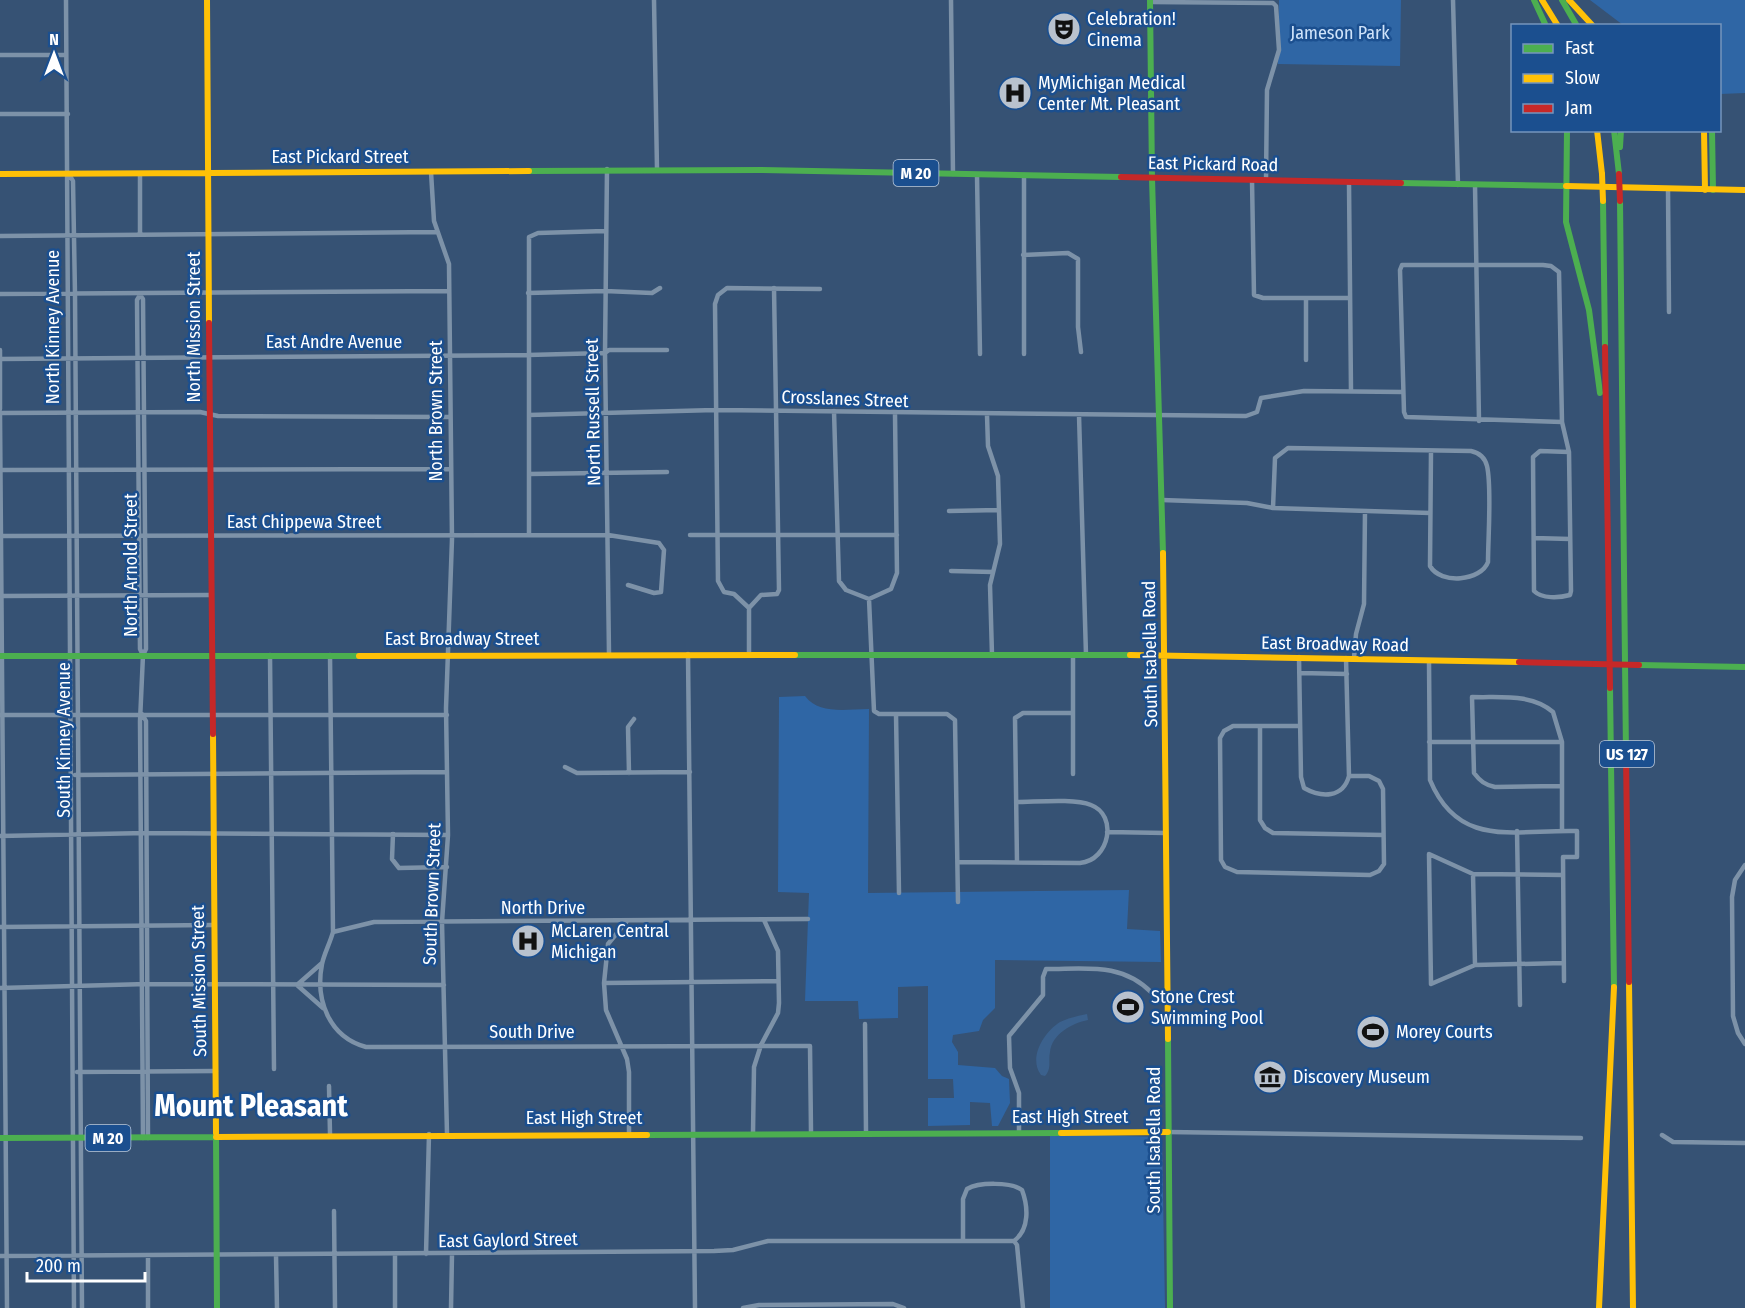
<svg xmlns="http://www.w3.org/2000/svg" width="1745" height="1308" font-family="'Fira Sans Condensed',sans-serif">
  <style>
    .green { fill: #2f66a5 }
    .water { fill: #3b618d }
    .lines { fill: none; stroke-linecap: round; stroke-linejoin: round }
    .street { stroke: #7d92a8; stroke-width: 4.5 }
    .fast { stroke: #4caf50; stroke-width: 6 }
    .slow { stroke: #ffc107; stroke-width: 6 }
    .jam { stroke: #c62828; stroke-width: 6 }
    .slow-bridge { stroke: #ffc107; stroke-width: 6 }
    .jam-bridge { stroke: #c62828; stroke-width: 6 }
    .labels { text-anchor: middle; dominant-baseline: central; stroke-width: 5; stroke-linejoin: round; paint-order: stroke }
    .shield { fill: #1b4f8f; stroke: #bbcadd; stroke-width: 1.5 }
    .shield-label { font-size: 16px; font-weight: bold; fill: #fff }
    .poi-label { font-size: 18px; fill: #fff; stroke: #1b4f8f; text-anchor: start }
    .park-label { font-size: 18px; fill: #cfe3fa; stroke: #1b4f8f }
    .street-label { font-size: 18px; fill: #fff; stroke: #1b4f8f }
    .town-label { font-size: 30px; font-weight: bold; fill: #fff; stroke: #1b4f8f }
  </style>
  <rect width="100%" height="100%" fill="#365274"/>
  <path class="green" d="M1279 0H1401L1400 66 1278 64Z
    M1590 0H1745V93L1720 94V26L1623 25Z
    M805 696C819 715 846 709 869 709L868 893 1129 890 1127 929 1160 931 1161 962 995 960V1008L983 1020 979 1031 953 1035 952 1042 958 1052V1065L995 1068 1002 1076 1009 1079 1010 1103 998 1126H992L990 1103 970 1102V1125L928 1126V1098H954L953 1079H928V986L898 987V1018L859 1019 858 1001H805L809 893 778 892 779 697Z
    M1050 1134 1162 1137 1165 1308H1050Z"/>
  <path class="water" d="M1087 1014 1088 1020C1072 1023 1052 1034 1050 1052 1048 1061 1052 1068 1045 1076L1041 1075C1028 1058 1044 1032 1060 1022 1068 1018 1078 1016 1087 1014Z"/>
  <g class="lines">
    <path class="street" d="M66 0 74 1308
      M654 0 657 169
      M951 0 953 174
      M1453 0 1458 185
      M1150 2 1273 3 1276 6 1279 50 1267 90 1266 180
      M0 55H66
      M0 114H68
      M607 169 605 353 609 654
      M431 172 434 221 449 264 452 539 446 708 448 835 442 922 447 1134
      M69 174 73 181 75 294 82 1308
      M977 175 980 354
      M1024 175V354
      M1252 180 1254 295 1263 298H1350
      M1349 183 1351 391
      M1475 185 1479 421
      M1668 189 1669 312
      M140 235V174
      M0 236 437 232
      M1023 255 1068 253 1078 259V327L1081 352
      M528 293 605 291 652 293 660 288
      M0 294 449 291
      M140 295 137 300 140 649 143 655 140 721 143 1138
      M140 295 143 299 146 649 143 655
      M0 350V409
      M0 359 528 355 605 353 609 350H667
      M1306 360V298
      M834 411 839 581 846 590 869 599
      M529 415 715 410 1246 416 1257 412 1261 398 1304 391 1403 392
      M987 415 988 446 998 476 1000 544 990 585 992 655
      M1079 415 1086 655
      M1562 422 1406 417 1404 412 1400 270 1402 265H1543L1551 266 1559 272 1562 422 1569 452 1571 591 1570 595C1559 598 1542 599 1534 591L1533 457 1540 451 1569 452
      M0 470 450 469
      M529 474 667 472
      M1162 500 1247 503 1273 508 1430 513
      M1273 508 1275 458 1288 448 1471 451C1480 453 1485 458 1487 466 1492 487 1488 538 1488 562 1481 581 1441 585 1430 566L1431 451
      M949 511 999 510
      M529 535V237L538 233 605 231
      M690 535H897
      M0 536 608 535 659 543 664 550 661 592 654 593 628 585
      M1534 538 1570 539
      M951 571 993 572
      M0 596 211 595
      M869 599 874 711 879 714H947L955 720 958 902
      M869 599 891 589 897 573 895 414
      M749 608 734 594 724 592 718 581 715 304 718 295 727 288 820 289
      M749 608 761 595 777 594 779 590 774 288
      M688 654 695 1308
      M749 654V608
      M270 655 274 1069
      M330 655 333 932
      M1073 655V774
      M1299 657 1301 777 1304 788C1322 798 1343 798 1349 776L1346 658
      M1354 658 1356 634 1364 604 1365 511
      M1429 661 1430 780C1459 850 1516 829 1577 831V857H1563L1564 981
      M1300 673 1347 674
      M142 714 146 721 148 1138
      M896 714 899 893
      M0 715H447
      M1300 726H1233L1224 731 1220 738 1221 860 1225 867 1237 872 1370 875 1379 871 1384 864 1383 789 1379 781 1369 776H1349
      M1260 727V820L1265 828 1273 833 1383 835
      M1429 742H1562
      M565 767 577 773 690 772
      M629 773 628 727 634 719
      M75 775 447 772
      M1561 786 1495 787C1485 785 1480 781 1474 773L1472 697C1500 698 1531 693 1553 712L1562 742V830
      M1517 831 1520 1005
      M1107 832 1166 833
      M393 834 392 859 399 868 447 867
      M0 836 146 833 448 835
      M958 862 1080 863C1110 860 1118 815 1091 805 1074 798 1036 802 1016 802
      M1017 862 1015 718 1023 713H1072
      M1745 865 1735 880 1732 897 1733 1016 1738 1033 1745 1044
      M1473 874 1475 965
      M808 919 374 922 333 932C330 943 324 954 322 964 315 1000 329 1037 366 1047L810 1046 811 1132
      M627 921 608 944 604 983 606 1010 627 1059 629 1072V1133
      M0 927 213 925
      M322 963 297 985 323 1008
      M1563 963 1475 965 1431 984 1429 854 1473 874 1563 875
      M604 983 778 981
      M0 988 147 984 444 985
      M865 1024 866 1132
      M77 1072 216 1071
      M329 1086 330 1134
      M1019 1131V1093L1010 1068 1009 1036 1043 995V977L1046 969C1086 969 1122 962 1152 993H1168
      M1168 1132 1581 1138
      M753 1133 754 1067 761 1045 778 1013 779 1003 778 951 764 920
      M1662 1135 1673 1142 1745 1143
      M334 1211 335 1308
      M963 1240V1199L967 1189C979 1182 1011 1182 1022 1190 1028 1206 1030 1229 1014 1241
      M1014 1241 1017 1245 1023 1308
      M395 1254V1308
      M426 1254 429 1134
      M276 1255 277 1308
      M0 1256 714 1251 733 1250 768 1241H1014
      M7 1308 0 413 200 412 218 416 450 417
      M148 1308V1256
      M451 1308 452 1254
      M743 1308 759 1305 893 1304 904 1308"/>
    <path class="fast" d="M1150 0 1152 178 1163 553
      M1534 0 1546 26
      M1562 0 1577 26
      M1567 130 1566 222 1589 310 1600 393
      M1614 130 1619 174
      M1712 130 1713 190
      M1620 147 1621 130
      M529 171 759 170 1121 177
      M1401 183 1566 186
      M1603 201 1605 347
      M1620 201 1626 754
      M795 655H1130
      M0 656H359
      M1639 665 1745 667
      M1610 688 1614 987
      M1168 1039 1170 1308
      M216 1133 217 1308
      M647 1135 1061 1133
      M0 1138 216 1137"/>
    <path class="slow" d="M207 0 209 323
      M1542 0 1558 26
      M1569 0 1593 26
      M1597 130 1602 174
      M1704 130 1705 190
      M209 173 529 171
      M0 174 209 173
      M1566 186 1745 190
      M1163 553 1168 1039
      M1130 655 1519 662
      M359 656 795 655
      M213 734 216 1133
      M1629 982 1633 1308
      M1061 1133 1168 1132
      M216 1137 647 1135
      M1599 1308 1614 987"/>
    <path class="jam" d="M1121 177 1401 183
      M209 323 213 734
      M1605 347 1610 688
      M1519 662 1595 664
      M1626 754 1629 982"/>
    <path class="slow-bridge" d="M1602 174 1603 201"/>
    <path class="jam-bridge" d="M1619 174 1620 201
      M1595 664 1639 665"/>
  </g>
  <defs>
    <g id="theatre-disc" transform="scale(1.725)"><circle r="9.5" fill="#b9c2ce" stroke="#1b4f8f"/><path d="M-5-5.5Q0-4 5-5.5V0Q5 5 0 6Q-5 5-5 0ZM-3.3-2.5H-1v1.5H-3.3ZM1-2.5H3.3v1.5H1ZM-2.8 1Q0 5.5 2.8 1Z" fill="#111"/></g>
    <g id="hospital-disc" transform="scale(1.725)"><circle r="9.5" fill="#b9c2ce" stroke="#1b4f8f"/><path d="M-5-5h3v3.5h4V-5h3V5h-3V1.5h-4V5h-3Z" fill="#111"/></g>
    <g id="stadium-disc" transform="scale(1.725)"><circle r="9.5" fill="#b9c2ce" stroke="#1b4f8f"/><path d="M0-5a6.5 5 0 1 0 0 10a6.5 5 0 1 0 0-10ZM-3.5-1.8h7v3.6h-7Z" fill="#111"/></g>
    <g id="museum-disc" transform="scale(1.725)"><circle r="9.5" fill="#b9c2ce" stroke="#1b4f8f"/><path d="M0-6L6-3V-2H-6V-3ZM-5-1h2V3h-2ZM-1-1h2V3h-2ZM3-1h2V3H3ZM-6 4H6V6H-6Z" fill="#111"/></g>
  </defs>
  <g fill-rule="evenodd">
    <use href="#theatre-disc" x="1064" y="29"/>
    <use href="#hospital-disc" x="1015" y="93"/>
    <use href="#hospital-disc" x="528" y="941"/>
    <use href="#stadium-disc" x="1128" y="1007"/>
    <use href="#stadium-disc" x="1373" y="1032"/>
    <use href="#museum-disc" x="1270" y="1077"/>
  </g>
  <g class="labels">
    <g class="shield">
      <rect x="893.5" y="160" width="45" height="26" rx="4.5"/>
      <rect x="1600" y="741" width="54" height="26" rx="4.5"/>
      <rect x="85.5" y="1125" width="45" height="26" rx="4.5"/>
    </g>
    <g class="shield-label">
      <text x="916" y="173">M 20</text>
      <text x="1627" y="754">US 127</text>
      <text x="108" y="1138">M 20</text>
    </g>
    <g class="poi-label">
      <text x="1087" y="19">Celebration!<tspan x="1087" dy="21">Cinema</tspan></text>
      <text x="1038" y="83">MyMichigan Medical<tspan x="1038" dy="21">Center Mt. Pleasant</tspan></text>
      <text x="551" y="931">McLaren Central<tspan x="551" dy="21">Michigan</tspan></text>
      <text x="1151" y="997">Stone Crest<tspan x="1151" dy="21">Swimming Pool</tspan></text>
      <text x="1396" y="1032">Morey Courts</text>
      <text x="1293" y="1077">Discovery Museum</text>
    </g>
    <g class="park-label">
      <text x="1340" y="33">Jameson Park</text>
    </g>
    <g class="street-label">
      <text x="340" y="157">East Pickard Street</text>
      <text transform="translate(1213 164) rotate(1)">East Pickard Road</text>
      <text transform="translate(53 327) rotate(-90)">North Kinney Avenue</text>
      <text transform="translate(194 327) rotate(-90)">North Mission Street</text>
      <text x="334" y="342">East Andre Avenue</text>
      <text transform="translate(845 399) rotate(2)">Crosslanes Street</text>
      <text transform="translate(436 411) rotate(-90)">North Brown Street</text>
      <text transform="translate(593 412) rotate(-91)">North Russell Street</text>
      <text x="304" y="522">East Chippewa Street</text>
      <text transform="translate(131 565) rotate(-90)">North Arnold Street</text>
      <text x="462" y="639">East Broadway Street</text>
      <text transform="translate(1335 644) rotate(1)">East Broadway Road</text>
      <text transform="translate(1150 654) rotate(-91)">South Isabella Road</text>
      <text transform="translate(64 740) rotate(-90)">South Kinney Avenue</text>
      <text transform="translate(432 894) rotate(-88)">South Brown Street</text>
      <text x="543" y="908">North Drive</text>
      <text transform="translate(199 981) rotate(-91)">South Mission Street</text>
      <text x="532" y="1032">South Drive</text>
      <text x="1070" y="1117">East High Street</text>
      <text x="584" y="1118">East High Street</text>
      <text transform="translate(1154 1140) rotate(-90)">South Isabella Road</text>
      <text transform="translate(508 1240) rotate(-1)">East Gaylord Street</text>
    </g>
    <g class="town-label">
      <text x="251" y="1106">Mount Pleasant</text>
    </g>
  </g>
  <rect x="1511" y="24" width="210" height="108" fill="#1b4f8f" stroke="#7695bc" stroke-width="1.5"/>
  <rect x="1523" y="44" width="30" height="9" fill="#4caf50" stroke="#7695bc" stroke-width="1.5"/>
  <text x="1565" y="54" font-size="18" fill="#ffffff">Fast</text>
  <rect x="1523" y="74" width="30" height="9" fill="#ffc107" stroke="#7695bc" stroke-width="1.5"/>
  <text x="1565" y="84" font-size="18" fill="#ffffff">Slow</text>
  <rect x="1523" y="104" width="30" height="9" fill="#c62828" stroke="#7695bc" stroke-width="1.5"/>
  <text x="1565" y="114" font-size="18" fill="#ffffff">Jam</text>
  <g transform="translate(54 54)" stroke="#1b4f8f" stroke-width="4.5" paint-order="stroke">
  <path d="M0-4.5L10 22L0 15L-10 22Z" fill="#ffffff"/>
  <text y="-9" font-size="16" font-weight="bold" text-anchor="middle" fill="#ffffff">N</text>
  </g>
  <path d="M27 1272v9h118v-9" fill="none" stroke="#ffffff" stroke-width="3"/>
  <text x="36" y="1272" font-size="18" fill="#ffffff" stroke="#1b4f8f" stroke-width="4.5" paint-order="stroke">200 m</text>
</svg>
